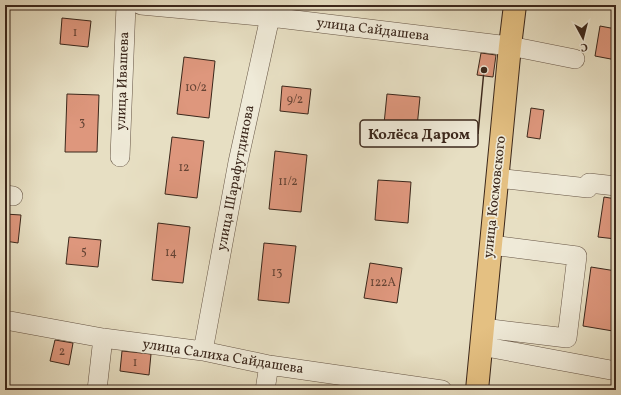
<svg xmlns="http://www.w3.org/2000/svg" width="621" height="395" font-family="Vollkorn,serif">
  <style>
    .building { fill: #de977d; stroke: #3b271b }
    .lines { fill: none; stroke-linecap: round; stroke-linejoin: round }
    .minor-casing { stroke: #665545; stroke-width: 20 }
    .major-casing { stroke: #3b271b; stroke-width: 24 }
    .minor { stroke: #efead8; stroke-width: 19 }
    .major { stroke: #e4c082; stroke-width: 22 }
    .labels { text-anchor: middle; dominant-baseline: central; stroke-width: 3.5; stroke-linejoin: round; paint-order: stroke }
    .number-label { font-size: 12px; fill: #644334 }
    .street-label { font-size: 14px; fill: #3b271b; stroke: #efead8 }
    .leader { fill: none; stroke: #3b271b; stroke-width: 1.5 }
    .callout-dot { fill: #3b271b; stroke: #efead8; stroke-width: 1.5 }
    .callout { fill: #efead8; stroke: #3b271b; stroke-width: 1.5 }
    .callout-label { font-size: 15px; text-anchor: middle; font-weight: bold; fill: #3b271b }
  </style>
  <rect width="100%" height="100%" fill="#e7dfc3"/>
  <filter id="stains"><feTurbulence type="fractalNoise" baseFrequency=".005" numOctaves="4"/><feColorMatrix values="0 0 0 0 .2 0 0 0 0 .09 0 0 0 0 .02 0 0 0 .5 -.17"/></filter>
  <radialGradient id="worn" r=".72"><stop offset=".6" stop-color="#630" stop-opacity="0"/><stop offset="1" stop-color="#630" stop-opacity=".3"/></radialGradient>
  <path class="building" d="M62 18 91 21 88 47 60 44Z
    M600 26 616 29V60L595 56Z
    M481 53 496 55 493 77 477 75Z
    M184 57 215 61 209 118 177 114Z
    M282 86 311 89 308 114 280 111Z
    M67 94 99 95 97 152H65Z
    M387 94 420 97 416 137 383 134Z
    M531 108 544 110 540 139 527 137Z
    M172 137 204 141 197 198 165 194Z
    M275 151 307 155 301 212 269 209Z
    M378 180 411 182 408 223 375 220Z
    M604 197 616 199V239L598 237Z
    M5 214 21 215 18 243 5 241Z
    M158 223 190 227 183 283 152 280Z
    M69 237 101 240 98 267 66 264Z
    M264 243 296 246 289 303 258 300Z
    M370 263 402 268 397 303 364 298Z
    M591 267 616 271V313L613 331 583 326Z
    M55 340 73 343 69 365 50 361Z
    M122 351 151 354 149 375 120 371Z
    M208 386 236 389V390H207Z"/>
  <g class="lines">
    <g class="minor-casing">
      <path id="minor" d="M141 5 270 17 510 46 575 59
        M120 157 126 5
        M497 178 588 188 589 183 616 186
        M5 195 13 196
        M5 320 103 338 203 351 269 365 442 390
        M483 328 567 338 577 256 491 245
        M481 346 616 371
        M203 351 238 162 270 17 271 6
        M97 390 103 338
        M265 390 269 365"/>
    </g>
    <g class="major-casing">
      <path id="major" d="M477 390 510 46 515 5"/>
    </g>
    <use href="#minor" class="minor"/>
    <use href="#major" class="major"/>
  </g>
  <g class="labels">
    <g class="number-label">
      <text x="75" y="33">1</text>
      <text x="196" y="88">10/2</text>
      <text x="295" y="100">9/2</text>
      <text x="82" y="123">3</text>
      <text x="184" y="168">12</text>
      <text x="288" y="182">11/2</text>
      <text x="84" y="252">5</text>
      <text x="171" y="253">14</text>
      <text x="277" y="273">13</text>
      <text x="383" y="283">122А</text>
      <text x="62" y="352">2</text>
      <text x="135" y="363">1</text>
    </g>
    <g class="street-label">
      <text transform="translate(373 30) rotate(7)">улица Сайдашева</text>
      <text transform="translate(123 81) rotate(-88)">улица Ивашева</text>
      <text transform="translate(236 178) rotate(-79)">улица Шарафутдинова</text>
      <text transform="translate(495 197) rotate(-84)">улица Космовского</text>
      <text transform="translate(223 357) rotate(9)">улица Салиха Сайдашева</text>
    </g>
  </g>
  <path class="leader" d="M484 70L478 134"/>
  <circle class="callout-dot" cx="484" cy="70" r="4"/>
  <rect class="callout" x="360" y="120" width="118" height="27" rx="4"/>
  <g class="callout-label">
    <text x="419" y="139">Колёса Даром</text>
  </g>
  <rect width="621" height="395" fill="none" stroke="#e7dfc3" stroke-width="20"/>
  <rect x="6" y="6" width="609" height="383" fill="none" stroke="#3b271b" stroke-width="2"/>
  <rect x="10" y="10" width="601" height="375" fill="none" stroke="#3b271b"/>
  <g transform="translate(583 38) rotate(173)" stroke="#efead8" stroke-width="3" paint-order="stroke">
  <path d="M0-3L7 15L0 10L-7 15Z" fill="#3b271b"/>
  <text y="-6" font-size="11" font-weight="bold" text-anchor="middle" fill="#3b271b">С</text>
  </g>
  <rect width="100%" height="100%" filter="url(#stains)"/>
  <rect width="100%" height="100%" fill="url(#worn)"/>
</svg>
